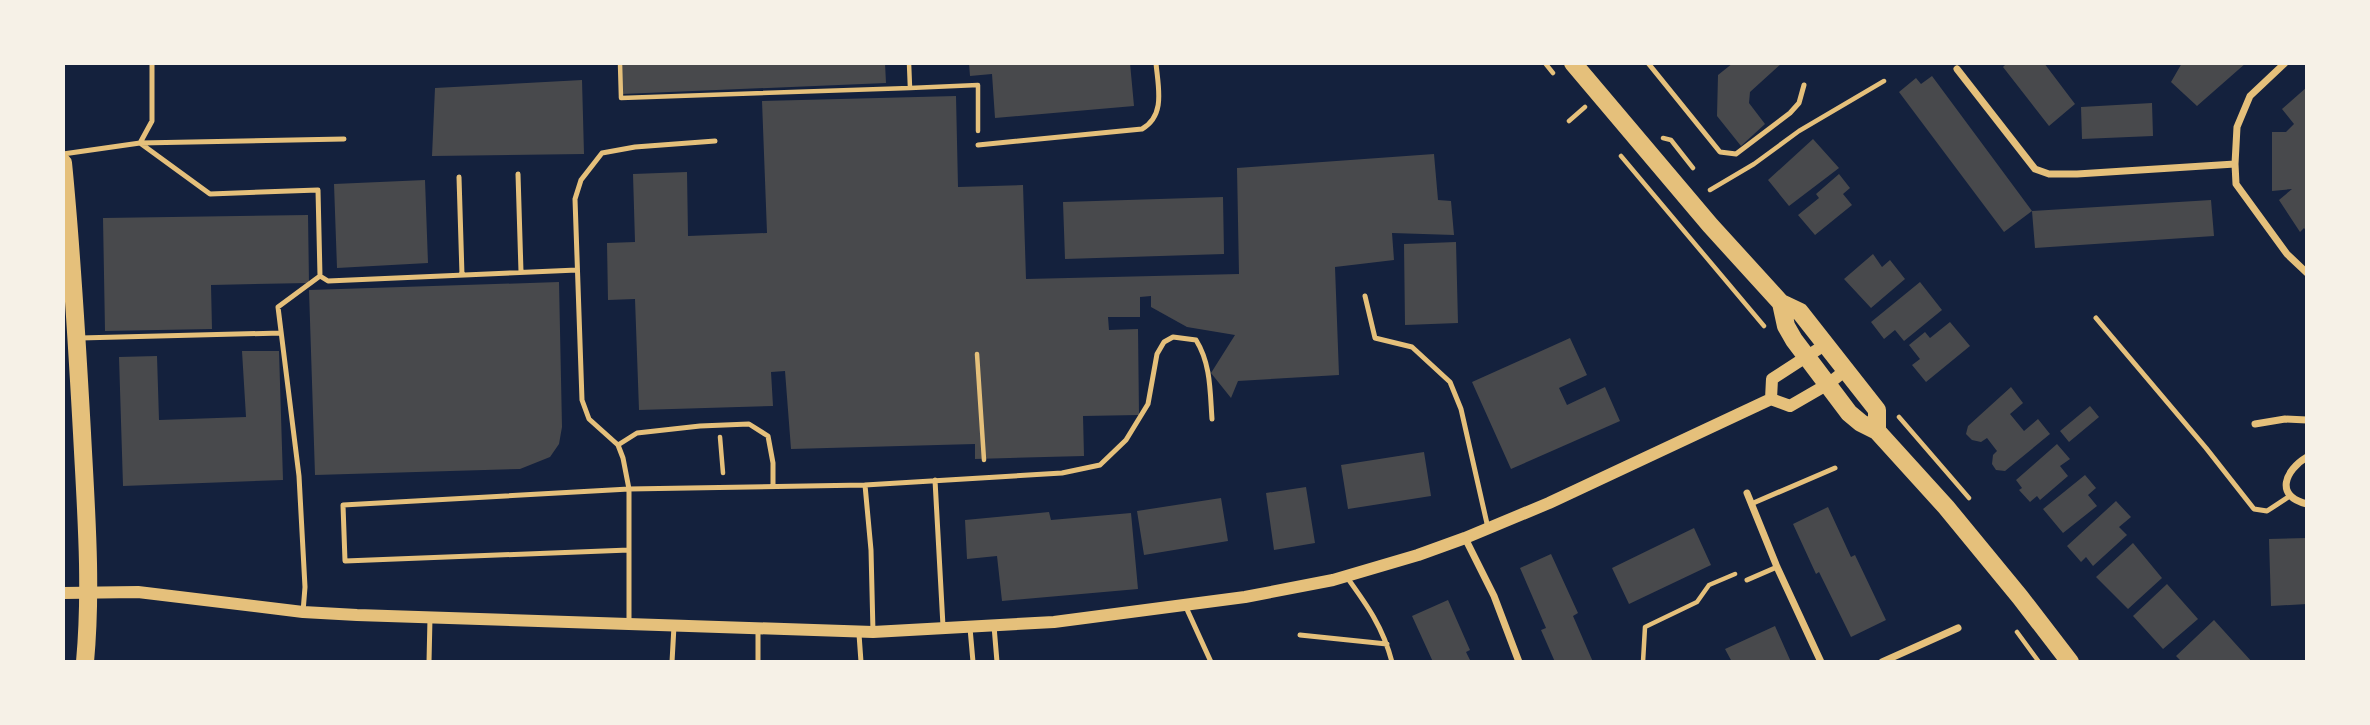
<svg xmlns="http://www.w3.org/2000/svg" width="2370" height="725" font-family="'Fira Sans',sans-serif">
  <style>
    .building { fill: #48494c }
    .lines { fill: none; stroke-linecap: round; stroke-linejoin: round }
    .path { stroke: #e5c07b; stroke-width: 4.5 }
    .service { stroke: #e5c07b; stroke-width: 5 }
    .minor { stroke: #e5c07b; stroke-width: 7 }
    .tertiary { stroke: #e5c07b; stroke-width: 12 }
    .primary { stroke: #e5c07b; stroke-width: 18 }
  </style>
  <rect width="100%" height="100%" fill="#14213d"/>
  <path class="building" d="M621 63H885L886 83 622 94Z
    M969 63H1130L1134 106 995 118 992 74 970 76Z
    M1733 63H1782L1750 92 1749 103 1765 124 1741 146 1717 116 1718 75Z
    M2007 63H2044L2075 104 2049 126 2003 67Z
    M2182 63H2246L2197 106 2171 82Z
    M1932 76 2032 211 2004 232 1899 92 1916 78 1921 84Z
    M582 80 584 154 432 156 435 88Z
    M2307 87V232L2304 228 2300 232 2279 200 2292 189 2272 191V132H2286L2294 124 2282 109Z
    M956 96 958 187 1023 185 1026 279 1239 274 1237 168 1434 154 1438 200 1451 201 1454 235 1392 233 1394 260 1335 267 1339 375 1238 381 1231 398 1211 373 1235 335 1187 327 1151 307V296L1140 297V317H1108L1109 330 1138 329 1139 415 1083 416 1084 456 975 459V444L791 449 785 371 771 372 773 406 639 410 635 299 608 300 607 243 635 242 633 174 687 172 688 236 767 233 762 101Z
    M2152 103 2153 136 2082 139 2081 107Z
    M1813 139 1839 168 1789 206 1768 180Z
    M1839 174 1850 188 1843 194 1852 205 1815 235 1798 215 1819 198 1816 194Z
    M425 180 428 263 337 268 334 184Z
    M1223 197 1224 254 1065 259 1063 202Z
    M2211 200 2214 236 2035 248 2032 211Z
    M308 215 309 283 211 285 212 329 105 331 103 218Z
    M1456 242 1458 323 1405 325 1404 244Z
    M1873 254 1882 267 1890 260 1905 279 1871 308 1844 279Z
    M559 282 562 427 559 444 550 457 520 469 315 475 309 290Z
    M1920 282 1942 310 1904 341 1895 330 1884 339 1871 322Z
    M1950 322 1970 346 1926 382 1912 365 1920 359 1909 345 1925 332 1930 338Z
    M1570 338 1587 375 1559 388 1567 405 1605 387 1620 421 1511 469 1472 382Z
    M242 351H279L283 480 123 486 119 357 157 356 159 420 246 417Z
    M2011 387 2023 403 2010 414 2024 431 2038 419 2050 434 2005 471 1996 470 1992 464 1993 455 1997 451 1987 438 1981 442 1972 440 1966 434 1968 426Z
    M2090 406 2099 417 2069 442 2060 431Z
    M2057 444 2070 459 2060 466 2068 476 2040 500 2037 496 2030 502 2019 490 2022 488 2016 480Z
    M1424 452 1431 496 1348 509 1341 465Z
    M2085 475 2096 488 2088 495 2097 506 2063 533 2043 509Z
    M1306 487 1315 543 1274 550 1266 493Z
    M1221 498 1228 541 1144 555 1137 511Z
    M2116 501 2131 517 2119 527 2127 535 2093 566 2086 557 2081 562 2067 546Z
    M1828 507 1851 557 1855 555 1886 620 1851 637 1819 572 1816 574 1793 524Z
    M1049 512 1051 520 1131 513 1138 589 1002 601 997 556 967 559 965 520Z
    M1694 528 1711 565 1629 604 1612 568Z
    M2307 538V604L2271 606 2269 539Z
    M2133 543 2162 578 2128 609 2096 577Z
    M1551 554 1578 613 1573 616 1593 662H1555L1541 630 1546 628 1520 568Z
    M2167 584 2198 619 2163 649 2133 616Z
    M1448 600 1470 650 1466 652 1471 662H1433L1412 616Z
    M2214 620 2252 662H2182L2176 656Z
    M1775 626 1791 662H1732L1725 649Z"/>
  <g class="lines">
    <path class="path" d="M620 63 621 98 910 88
      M909 63 910 88 978 85V131
      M1545 63 1553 73
      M1569 121 1585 107
      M1663 138 1671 140 1693 168
      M1621 156 1764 326
      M1710 190 1754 164 1799 131 1884 81
      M977 354 984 460
      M1899 417 1969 498
      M720 437 723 473
      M2017 632 2039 662
      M1643 662 1645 627 1697 602 1709 585 1735 574"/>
    <path class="service" d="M152 63V121L140 143 210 194 318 190 320 276 328 281 577 270
      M1648 63 1720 152 1736 154 1790 113 1799 103 1804 85
      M978 145 1142 129C1166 115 1158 87 1156 63
      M63 154 140 143 344 139
      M518 174 521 272
      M459 177 462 275
      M1365 296 1375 338 1412 347 1450 382 1461 409 1488 528
      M2096 318 2206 448 2254 509 2267 511 2290 496
      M80 338 281 333
      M618 445 637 433 700 426 749 424 768 436 773 463V486
      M935 480 943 626
      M865 485 871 550 873 632
      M1751 504 1835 468
      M629 550 345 561 343 505 629 489 865 485 1062 473 1100 465 1126 440 1148 404 1157 354 1164 342 1173 337 1196 340C1211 364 1210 392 1212 419
      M1346 576C1367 605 1383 627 1392 662
      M1747 580 1777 567
      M1185 605 1211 662
      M303 612 305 587 299 476 278 307 320 276
      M629 625V489L623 458 618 445 589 419 582 400 575 199 581 180 602 153 635 147 715 141
      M994 626 997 662
      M970 628 973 662
      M758 629V662
      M859 634 861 662
      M1300 635 1387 644
      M429 662 430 618
      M672 662 674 626"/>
    <path class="minor" d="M2285 63 2250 96 2237 127 2235 164 2236 184 2287 254 2307 273
      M1957 69 2035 169 2049 174H2077L2235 164
      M2255 424 2285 419 2307 420
      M2307 457C2285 470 2274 496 2307 504
      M1747 493 1777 567 1821 662
      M1465 538 1494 596 1519 662
      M1882 662 1958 628"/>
    <path class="tertiary" d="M1771 399 1772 379 1826 344
      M63 593 138 592 303 612 357 615 873 632 1054 622 1245 597 1333 580 1418 555 1465 538 1549 503 1771 399 1790 406 1828 384 1846 370"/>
    <path class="primary" d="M1573 63 1710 225 1781 303 1800 312 1877 410V431
      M63 163C72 253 77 343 82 433 86 510 92 586 85 662
      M1781 303 1786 326 1794 340 1849 413 1861 423 1877 431 1946 507 2020 597 2070 662"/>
  </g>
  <rect width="2370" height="725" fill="none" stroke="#f6f1e7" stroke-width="130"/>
</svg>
